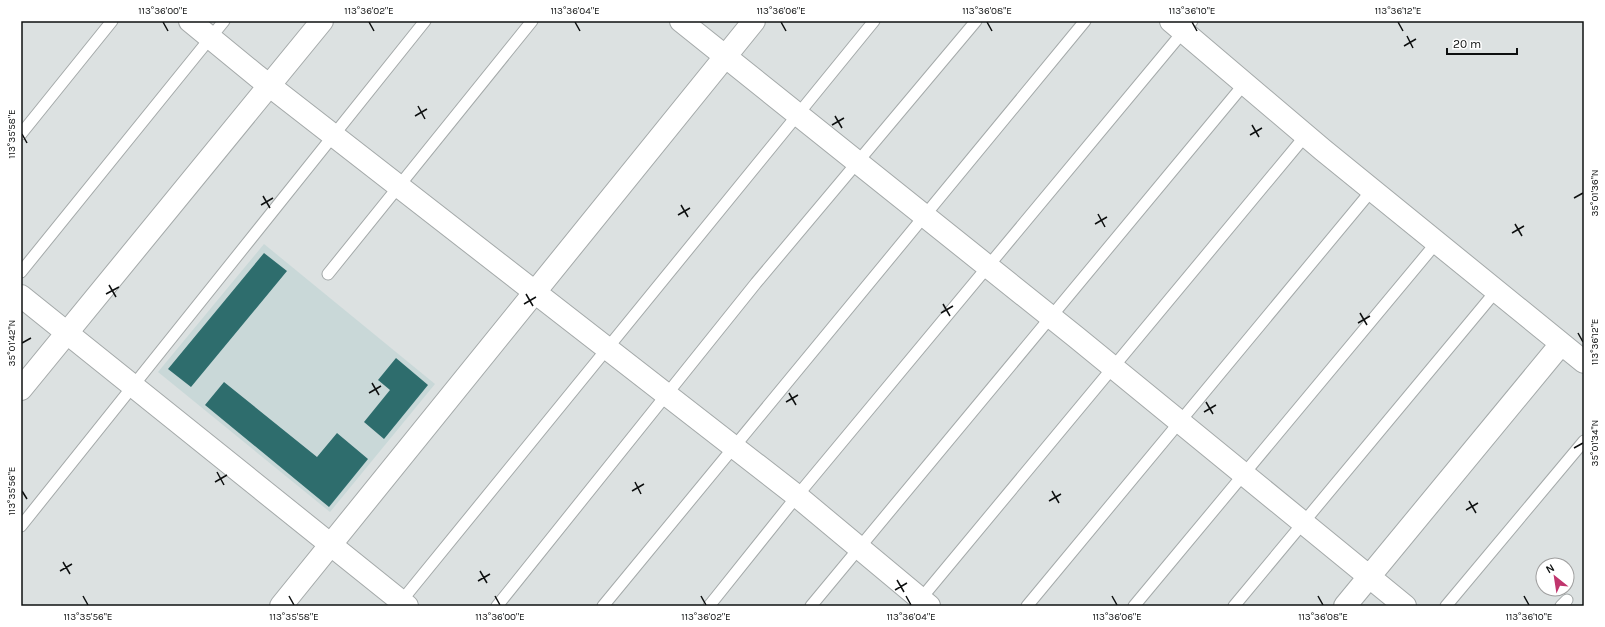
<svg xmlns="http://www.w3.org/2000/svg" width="1605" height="627" font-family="Karla,sans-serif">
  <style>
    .built { fill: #c9d8d8 }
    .building { fill: #2e6d6d }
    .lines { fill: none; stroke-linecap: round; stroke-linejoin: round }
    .service-casing { stroke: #a4a9a9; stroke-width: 13 }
    .minor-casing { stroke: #a4a9a9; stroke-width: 24 }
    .tertiary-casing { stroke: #a4a9a9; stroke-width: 24 }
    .service { stroke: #fff; stroke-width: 11 }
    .minor { stroke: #fff; stroke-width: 22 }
    .tertiary { stroke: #fff; stroke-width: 22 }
    .ticks { fill: none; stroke: #0e1010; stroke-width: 1.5 }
    .neatline { fill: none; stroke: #0e1010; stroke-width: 1.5 }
    .ticks-label { font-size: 10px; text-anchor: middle; fill: #0e1010 }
  </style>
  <rect width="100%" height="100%" fill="#dce1e1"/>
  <path class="built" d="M264 244 435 384 330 512 158 372Z"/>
  <path class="building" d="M264 253 287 271 191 387 168 369Z
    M396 358 428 385 384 439 364 422 390 390 378 380Z
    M224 382 317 457 337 433 368 459 329 507 205 405Z"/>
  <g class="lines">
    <g class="service-casing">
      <path id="service" d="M21 134 112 21
        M21 272 224 21
        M328 274 532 21
        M21 526 425 21
        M919 601 1306 135
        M399 604 874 21
        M497 606 756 283 976 21
        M603 606 1085 21
        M709 606 797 496 1192 21
        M811 606 1245 83
        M1027 606 1372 190
        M1134 606 1437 242
        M1234 606 1496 291
        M1446 606 1584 441
        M1561 606 1567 600"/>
    </g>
    <g class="minor-casing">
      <path id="minor" d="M190 21 257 76 797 496 929 606
        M681 21 1076 337 1405 606
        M1171 21 1323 150 1584 362
        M21 389 322 21
        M281 606 754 21
        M1345 606 1561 344"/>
    </g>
    <g class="tertiary-casing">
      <path id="tertiary" d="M21 296 407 606"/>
    </g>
    <use href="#service" class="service"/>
    <use href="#minor" class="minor"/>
    <use href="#tertiary" class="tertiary"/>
  </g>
  <path class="ticks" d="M163 22 168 31M369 22 374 31M575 22 580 31M781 22 786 31M987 22 992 31M1192 22 1197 31M1398 22 1403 31M1407 36 1413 48M1404 46 1416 39M418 106 425 119M415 116 427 109M835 116 842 128M832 125 844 118M1252 125 1259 137M22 134 27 143M1250 135 1262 128M263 196 270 208M1574 198 1583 193M261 205 273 198M681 205 688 217M1098 214 1105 227M678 215 690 208M1095 224 1107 217M1515 224 1522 236M1512 233 1524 226M109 285 116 297M106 294 119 287M526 294 533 306M524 304 536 297M943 304 950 316M941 313 953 306M1360 313 1367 325M1358 323 1370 316M1578 333 1583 342M22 343 31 338M372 383 379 395M369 393 381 386M789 393 796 405M786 402 798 395M1206 402 1213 414M1204 412 1216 405M1574 448 1583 443M217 472 224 485M215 482 227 475M635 482 641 494M22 491 27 499M632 491 644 484M1052 491 1059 503M1049 501 1061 494M1469 501 1476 513M1466 510 1478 503M63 562 70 574M60 571 72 564M480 571 487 583M897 580 904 592M478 581 490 574M895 590 907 583M83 596 88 605M289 596 294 605M495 596 500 605M701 596 706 605M906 596 911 605M1112 596 1117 605M1318 596 1323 605M1524 596 1529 605"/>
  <rect width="1605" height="627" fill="none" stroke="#ffffff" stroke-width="44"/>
  <g transform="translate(1555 577) rotate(330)"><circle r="19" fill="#ffffff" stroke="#9f9f9f"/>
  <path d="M0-3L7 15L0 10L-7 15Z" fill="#c0356d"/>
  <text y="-6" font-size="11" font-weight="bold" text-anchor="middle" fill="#0e1010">N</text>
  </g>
  <path d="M1447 48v6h70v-6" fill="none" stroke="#0e1010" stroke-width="2"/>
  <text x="1453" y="48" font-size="12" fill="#0e1010" stroke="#ffffff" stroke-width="3" paint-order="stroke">20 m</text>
  <rect x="22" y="22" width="1561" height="583" class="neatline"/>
  <g class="ticks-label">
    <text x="163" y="14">113°36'00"E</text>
    <text x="369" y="14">113°36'02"E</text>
    <text x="575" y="14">113°36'04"E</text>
    <text x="781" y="14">113°36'06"E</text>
    <text x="987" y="14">113°36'08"E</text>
    <text x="1192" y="14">113°36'10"E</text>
    <text x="1398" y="14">113°36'12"E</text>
    <text transform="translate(11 134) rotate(-90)" y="4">113°35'58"E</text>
    <text transform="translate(1594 193) rotate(-90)" y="4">35°01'36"N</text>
    <text transform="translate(1594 342) rotate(-90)" y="4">113°36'12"E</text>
    <text transform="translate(11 343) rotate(-90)" y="4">35°01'42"N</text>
    <text transform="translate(1594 443) rotate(-90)" y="4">35°01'34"N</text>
    <text transform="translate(11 491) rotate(-90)" y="4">113°35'56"E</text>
    <text x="88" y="620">113°35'56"E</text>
    <text x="294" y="620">113°35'58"E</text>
    <text x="500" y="620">113°36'00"E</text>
    <text x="706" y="620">113°36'02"E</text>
    <text x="911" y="620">113°36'04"E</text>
    <text x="1117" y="620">113°36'06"E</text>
    <text x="1323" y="620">113°36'08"E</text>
    <text x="1529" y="620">113°36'10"E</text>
  </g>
</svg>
